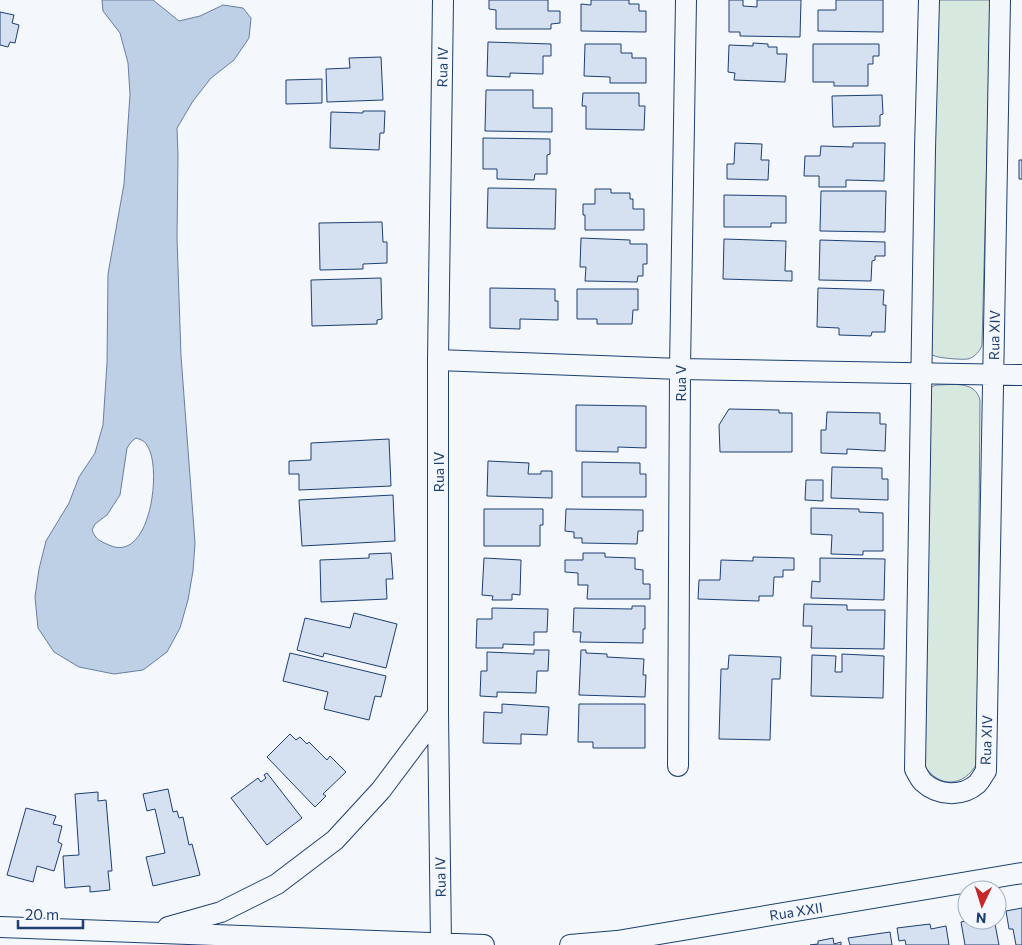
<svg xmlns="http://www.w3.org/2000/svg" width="1022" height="945" font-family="Commissioner,sans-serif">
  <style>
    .green { fill: #d7e8df; stroke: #687fa3 }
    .water { fill: #bed0e5; stroke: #687fa3; fill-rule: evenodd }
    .building { fill: #d5e0f0; stroke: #1d3f73 }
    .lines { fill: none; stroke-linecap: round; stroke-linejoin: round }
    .minor-casing { stroke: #1d3f73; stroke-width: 22 }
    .minor { stroke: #f4f7fb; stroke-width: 20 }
    .labels { text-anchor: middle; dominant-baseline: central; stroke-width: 4; stroke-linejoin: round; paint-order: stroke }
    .street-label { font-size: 14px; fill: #1d3f73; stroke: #f4f7fb }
  </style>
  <rect width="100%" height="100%" fill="#f4f7fb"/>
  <path class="green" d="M937 0H991L982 345C980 351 975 357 968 359 963 360 939 358 935 356 931 355 931 354 928 352Z
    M936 385C952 385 975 380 980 400L977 763C964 788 938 788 924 765L931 387Z"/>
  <path class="water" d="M102 0H153L179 21 200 16 223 5 243 8 251 18 249 38 234 60 211 78 193 101 177 128 178 156 177 238 181 356 195 543 193 571 188 600 180 628 167 652 143 670 114 674 79 667 54 652 38 628 35 597 39 569 46 541 69 503 79 477 95 453 103 425 107 363 108 274 124 184 130 94 128 63 120 33 103 11ZM136 438C142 440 145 441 148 447 162 470 150 564 109 545 100 541 96 540 92 530L95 524 107 515 120 495 127 448 131 442Z"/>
  <path class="building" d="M489 0H548V11H560V23L551 24V29H496V10L489 9Z
    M591 0H629V4H639V11H646V32L581 31V4L591 5Z
    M729 0H743V6L757 7V0H801L800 37 740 36V32H729Z
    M836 0H883V32L818 31V10H836Z
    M0 12 14 15 12 23 19 25 15 43 10 42 8 47 0 45Z
    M488 42 551 44V56H543V74L510 73V77L487 76Z
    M753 43 768 44V47H777V54H787L785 82 734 80 735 73 728 72 729 45 753 46Z
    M585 44H621V53H632V58H646V83H610V77L584 76Z
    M813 44H879V56H873V64H868V86H834V82H813Z
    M381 57 383 100 327 102 326 69 350 68 349 58Z
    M322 79V103L286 104V80Z
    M486 90H533V108H552V132L485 131Z
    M583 93H639V106H645L644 130 586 129V106H582Z
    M882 95 883 114 880 115V126L833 127 832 96Z
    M363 111H385L384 133H380L379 150 330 148 331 112 363 113Z
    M483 138 550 139V154L547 155V174H535L534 180 497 179V169H483Z
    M735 143 762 144 761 160H769L768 180 727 179V164H734Z
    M853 143H885L884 181 846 180V187H819V176H804L805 156H820L821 146 853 147Z
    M1019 160H1022V179H1019Z
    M488 188 556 189 555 229 487 228Z
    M595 189H611V193H630V199H633V209H644V230H585V215H583V204H595Z
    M821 191H886L885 232 820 231Z
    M724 195 786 196V223H771V227H724Z
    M382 222 383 242H387V263L363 264V269L320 270 319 223Z
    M581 238 630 240V244H647V264H643V276H638L637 282 585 281 586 267H580Z
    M724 239 786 241 785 271H792V281L723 279Z
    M820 240 885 242V256H875V260L872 261 871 281 819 280Z
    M381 278 382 319 377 320V324L312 326 311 280Z
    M490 288 555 289V301H558V320L520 319V329L490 328Z
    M818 288 884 290 883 305H886L885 332H872L871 336 839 335V328L817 327Z
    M577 289H638V310H633L632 324H597V319H577Z
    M576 405 646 406V448L618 447V452L576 451Z
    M729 409 779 410V413H792V452H720L719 425Z
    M827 412 880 413V424H886L885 451 847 449V454L821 453V430H826Z
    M389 439 391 486 299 490V474H289V461L311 460V443Z
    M488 461 529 463 528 474H541V471H552V498L487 496Z
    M582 462 640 463V474H646V497H582Z
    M832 467 882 468V479H888V500L831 498Z
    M806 480H823V501L805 500Z
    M393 495 395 541 302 546 299 500Z
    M811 508 859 509V512L883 513V551H863V555L831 554 832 535 811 534Z
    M484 509H543V525H540V546H484Z
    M566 509 643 510V531H638L637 544 582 543V538H574V532L565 531Z
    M391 553 393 579H386L387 599 321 602 320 560 369 558V554Z
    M583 553H605V557L635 558V569L643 570V584H650V599H587L588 585H578V573L565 572V560H583Z
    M753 557 794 558V570H783V577H774L773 596H759V601L698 599 699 580H720L721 560 753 561Z
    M484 558 521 560 520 595 512 594V600H492L493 596 482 595Z
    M820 558 885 559 884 600 811 598 812 581 820 582Z
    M804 604 847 605V610H885L884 649 811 648 812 626H803Z
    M632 606H645V629H643V643L580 642 581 632H573L574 608 632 609Z
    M492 608 548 609 547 632H534V645L503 644V648H476L477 619H492Z
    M354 613 397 624 386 668 324 653 323 657 297 650 305 618 350 628Z
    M534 650H549L548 671H537L536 693 497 692V697L480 696 481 671H487V652L534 654Z
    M581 650H586V653L607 654V657L644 659 643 675H646L645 697 579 695Z
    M290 653 386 676 381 697 375 696 369 720 324 709 328 692 283 681Z
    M842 654 884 656 883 698 811 696 812 655 836 656 835 672H842Z
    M729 655 781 657 780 679H772L770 740 719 739 721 669H728Z
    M502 704 549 707 547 735 521 734V744L483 743 484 712 502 713Z
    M579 704H645V748H593V742H578Z
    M290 734 296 740 300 737 307 744 309 742 327 760 330 756 346 772 323 794 326 796 315 807 267 757Z
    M267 773 302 818 267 845 231 798 258 778 261 782 266 778 264 775Z
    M168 789 173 812 177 811 179 818 183 817 189 845 192 844 200 875 153 886 146 857 165 853 155 809 147 811 143 794Z
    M98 792V801L106 800 112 871H108L110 890 90 892V886L65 888 63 856 79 855 75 794Z
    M26 808 56 816 53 824 62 826 58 842 62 844 54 871 37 866 33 882 7 875Z
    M1022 908V945H1016L1013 929H1009L1006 911Z
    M971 920H982L983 926 995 924 999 945H965L961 922Z
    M930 924 931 929 946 926 949 945H906L905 940 899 941 897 928Z
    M890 932 892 945H850L848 938Z
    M833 938 834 944 841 942V945H810L818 944V941Z"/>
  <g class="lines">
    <g class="minor-casing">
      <path id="minor" d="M929 0 925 149 915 769C917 773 920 779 923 782 938 796 962 797 977 784 981 780 983 775 986 771L1000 0
        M438 360 680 369 1022 375
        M678 766 680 369 686 0
        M0 927 484 945
        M168 927 221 912 277 884 335 840 381 790 438 714
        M441 943 438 714V360L443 0
        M570 945 617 941 1022 873"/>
    </g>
    <use href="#minor" class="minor"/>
  </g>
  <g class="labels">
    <g class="street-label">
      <text transform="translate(442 67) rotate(-89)">Rua IV</text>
      <text transform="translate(994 335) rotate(-89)">Rua XIV</text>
      <text transform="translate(680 383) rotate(-90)">Rua V</text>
      <text transform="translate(438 472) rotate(-90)">Rua IV</text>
      <text transform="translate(986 740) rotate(-88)">Rua XIV</text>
      <text transform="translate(440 877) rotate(-91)">Rua IV</text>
      <text transform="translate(796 911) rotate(-9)">Rua XXII</text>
    </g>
  </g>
  <g transform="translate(982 905) rotate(184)"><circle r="24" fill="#f4f7fb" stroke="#9eadc5"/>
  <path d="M0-4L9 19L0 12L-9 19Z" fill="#c62828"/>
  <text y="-8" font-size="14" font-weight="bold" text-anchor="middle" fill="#1d3f73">N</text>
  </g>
  <path d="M18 920v8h65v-8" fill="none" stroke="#1d3f73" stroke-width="2.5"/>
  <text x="25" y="920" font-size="15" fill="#1d3f73" stroke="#f4f7fb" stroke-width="4" paint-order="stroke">20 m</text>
</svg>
